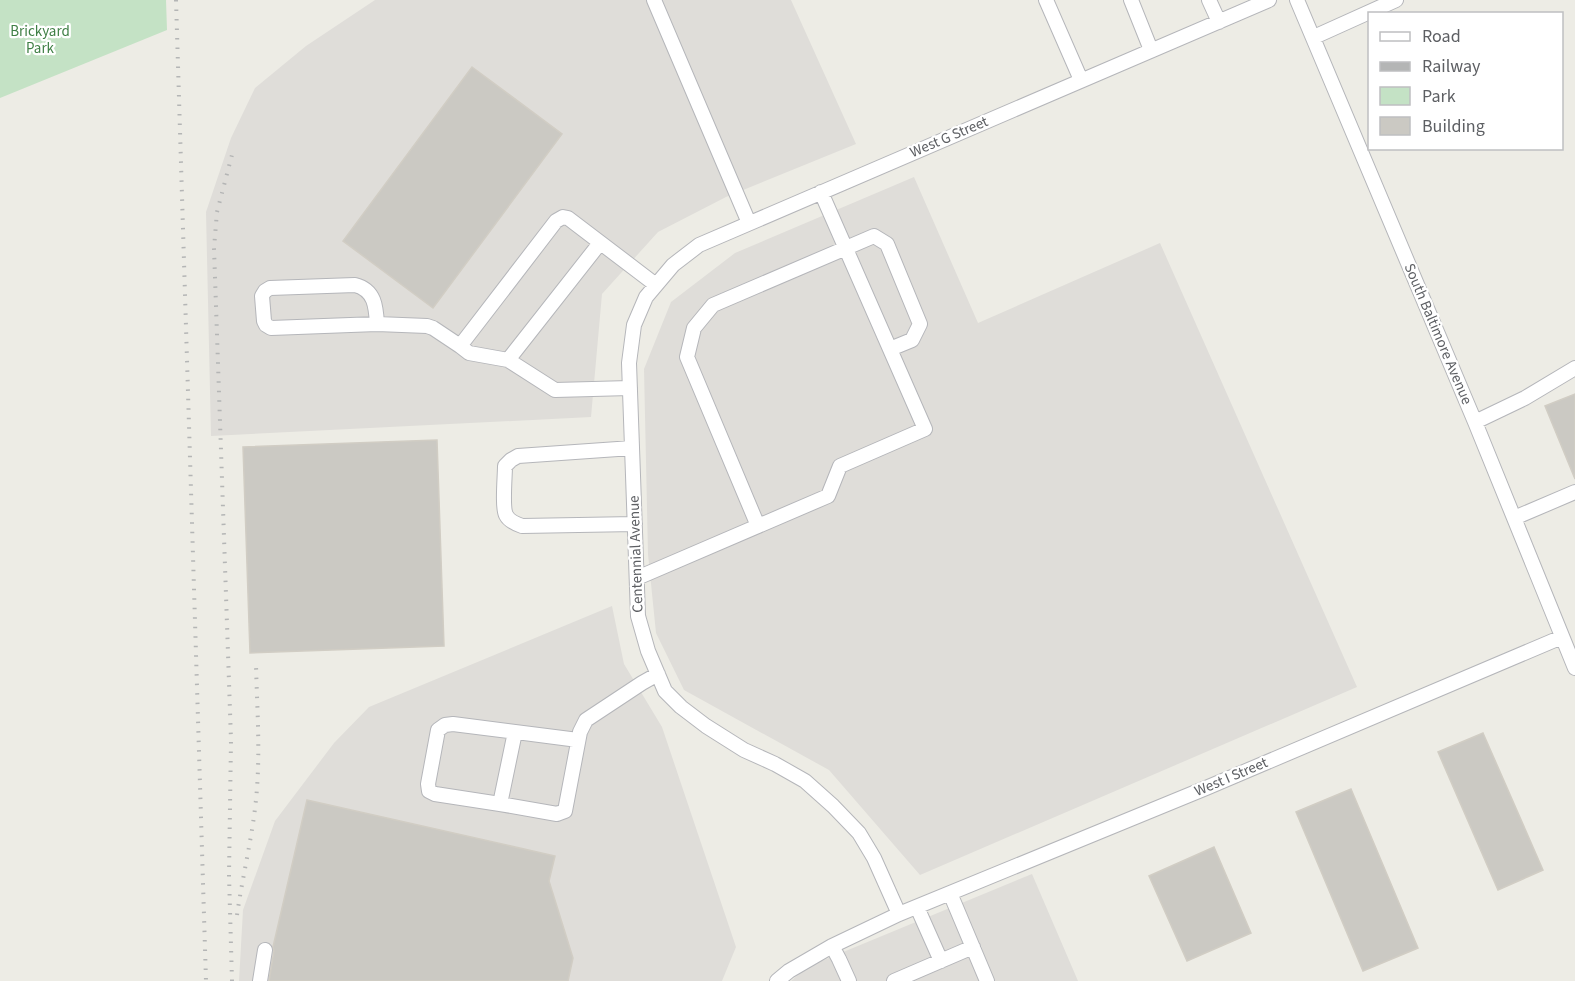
<svg xmlns="http://www.w3.org/2000/svg" width="1575" height="981" font-family="'Source Sans 3',sans-serif">
  <style>
    .industrial { fill: #dfddd9 }
    .green { fill: #c4e2c5 }
    .building { fill: #cbc9c3; stroke: #d1cdc4; stroke-width: 1.5 }
    .lines { fill: none; stroke-linecap: round; stroke-linejoin: round }
    .minor-casing { stroke: #b5b6ba; stroke-width: 16 }
    .minor { stroke: #fff; stroke-width: 14 }
    .rail { stroke: #b4b5b5; stroke-width: 4; stroke-dasharray: 1.5 8; stroke-linecap: butt }
    .labels { text-anchor: middle; dominant-baseline: central; stroke-width: 4.5; stroke-linejoin: round; paint-order: stroke }
    .park-label { font-size: 15px; fill: #3f7f45; stroke: #fff }
    .street-label { font-size: 15px; fill: #5d5f63; stroke: #fff }
  </style>
  <rect width="100%" height="100%" fill="#edece5"/>
  <path class="industrial" d="M375 0H791L856 144 726 197 658 232 602 294 591 417 211 436 206 212 231 138 255 88 306 46Z
    M914 177 978 323 1160 243 1357 687 920 875 829 770 684 690 656 633 648 554 644 369 671 302 735 253Z
    M612 606 624 664 662 727 736 947 722 981H239L243 910 275 821 334 743 369 707Z
    M1032 874 1078 981H791L807 967Z"/>
  <path class="green" d="M0 0H166L167 30 0 98Z"/>
  <path class="building" d="M472 67 562 134 433 308 343 241Z
    M1575 394V479L1545 406Z
    M437 440 444 646 250 653 243 447Z
    M1483 733 1543 870 1498 890 1438 752Z
    M1351 789 1418 948 1363 971 1296 812Z
    M307 800 555 856 549 881 573 958 568 981H269L274 951 273 947Z
    M1214 847 1251 933 1187 961 1149 876Z"/>
  <g class="lines">
    <g class="minor-casing">
      <path id="minor" d="M654 0 749 223
        M1046 0 1081 80
        M1131 0 1151 50
        M1209 0 1219 22
        M1297 0 1475 422 1575 668
        M1314 37 1396 0
        M377 324C376 307 375 290 355 285L270 288 265 291 262 296 264 321 266 325 271 328 377 324 427 326 433 328 460 346 556 221 563 217 568 218 656 285
        M460 346 469 353 508 360 600 243
        M508 360 555 390 630 388
        M1475 422 1525 398 1575 368
        M632 448 518 456 511 460 505 466C505 476 502 507 506 515 509 521 516 524 522 526L635 524
        M1514 518 1575 492
        M758 526 687 357 694 328 713 305 874 236 887 244 920 324 912 340 890 349
        M637 578 828 496 840 466 925 429 821 192
        M515 732 500 804 557 814 565 811 580 732 586 720 642 683 658 674
        M500 804 435 794 429 791 428 784 438 730 445 725 453 724 578 740
        M950 893 987 981
        M917 907 941 961
        M899 914 874 858 859 833 833 806 805 781 775 764 744 750 706 726 681 707 665 691 648 651 638 616 629 363 634 325 646 297 673 265 699 245 1269 0
        M832 946 839 959 849 981
        M260 981 265 950
        M777 981 789 971 832 946 899 914 1206 788 1562 637
        M894 981 973 947"/>
    </g>
    <use href="#minor" class="minor"/>
    <path class="rail" d="M176 0 206 981
      M237 915C243 873 254 831 257 788 260 747 257 706 256 665
      M232 981 229 875 231 740 214 248 217 212 233 151"/>
  </g>
  <g class="labels">
    <g class="park-label">
      <text x="40" y="31">Brickyard<tspan x="40" dy="17">Park</tspan></text>
    </g>
    <g class="street-label">
      <text transform="translate(949 137) rotate(-23)">West G Street</text>
      <text transform="translate(1438 334) rotate(67)">South Baltimore Avenue</text>
      <text transform="translate(636 554) rotate(-92)">Centennial Avenue</text>
      <text transform="translate(1231 777) rotate(-23)">West I Street</text>
    </g>
  </g>
  <rect x="1368" y="12" width="195" height="138" fill="#ffffff" stroke="#bebfc1" stroke-width="1.5"/>
  <rect x="1380" y="32" width="30" height="9" fill="#ffffff" stroke="#bebfc1" stroke-width="1.5"/>
  <text x="1422" y="42" font-size="18" fill="#5d5f63">Road</text>
  <rect x="1380" y="62" width="30" height="9" fill="#b4b5b5" stroke="#bebfc1" stroke-width="1.5"/>
  <text x="1422" y="72" font-size="18" fill="#5d5f63">Railway</text>
  <rect x="1380" y="87" width="30" height="18" fill="#c4e2c5" stroke="#bebfc1" stroke-width="1.5"/>
  <text x="1422" y="102" font-size="18" fill="#5d5f63">Park</text>
  <rect x="1380" y="117" width="30" height="18" fill="#cbc9c3" stroke="#bebfc1" stroke-width="1.5"/>
  <text x="1422" y="132" font-size="18" fill="#5d5f63">Building</text>
</svg>
